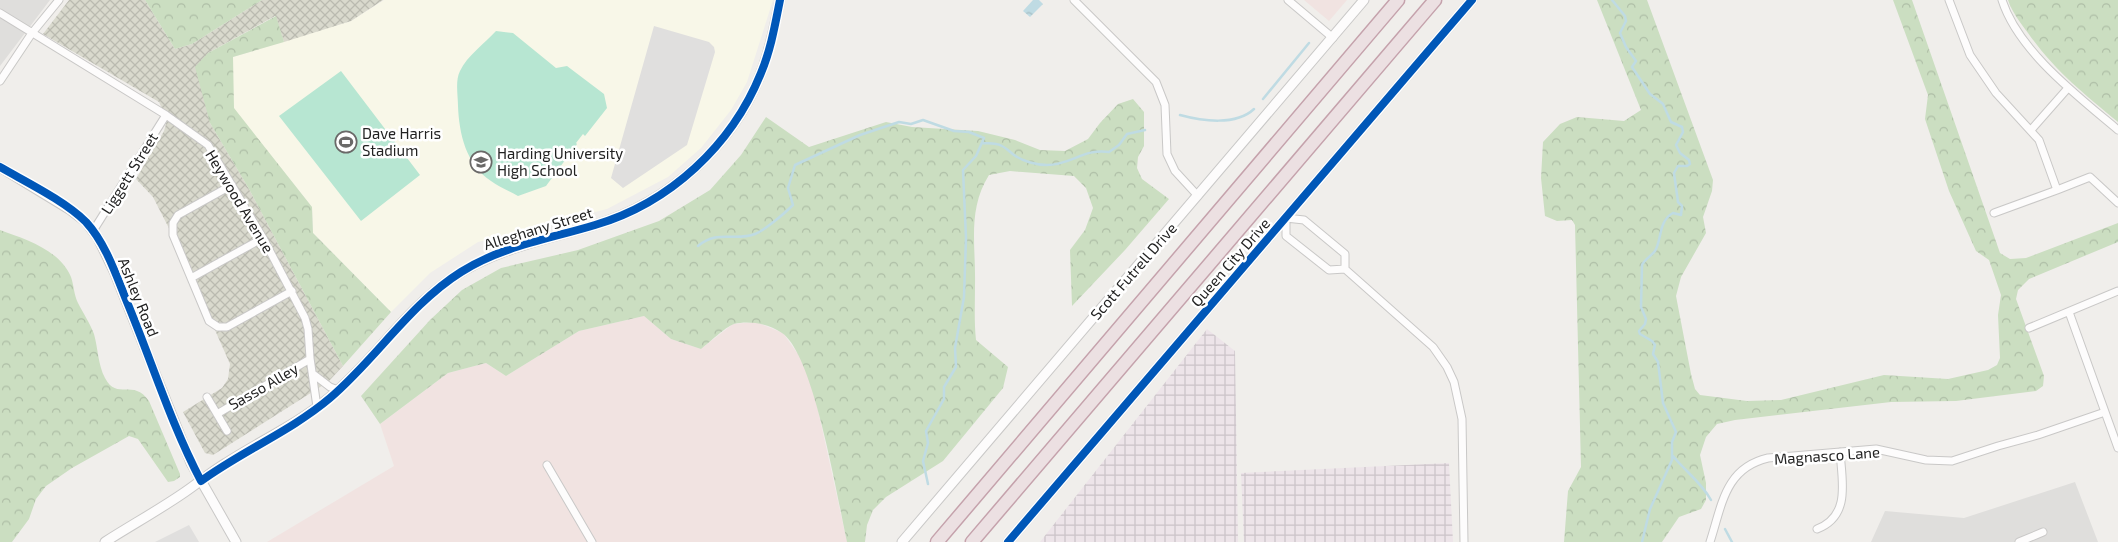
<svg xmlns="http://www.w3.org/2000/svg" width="2118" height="542" font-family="'Exo 2',sans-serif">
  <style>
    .residential { fill: #dfdedc }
    .commercial { fill: #f1e3e1 }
    .industrial { fill: url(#industrial-grid) }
    .education { fill: #f8f7e8 }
    .construction { fill: url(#construction-cross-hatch) }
    .forest { fill: url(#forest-crowns) }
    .pitch { fill: #b7e6d2 }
    .parking { fill: #e0dfde }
    .water { fill: url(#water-ripples) }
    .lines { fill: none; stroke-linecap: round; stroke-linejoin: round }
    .stream { stroke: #bfdbe3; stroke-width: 2.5 }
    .minor-casing { stroke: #c9c8c7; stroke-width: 9 }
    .tertiary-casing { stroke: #c9c8c7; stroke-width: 11 }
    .motorway-casing { stroke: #c5a2ac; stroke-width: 15 }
    .minor { stroke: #fdfcfc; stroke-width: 7 }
    .tertiary { stroke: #fdfcfc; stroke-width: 9 }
    .motorway { stroke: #ece0e2; stroke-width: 12 }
    .cycleway-casing { stroke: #fff; stroke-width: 11 }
    .cycleway { stroke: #0057b8; stroke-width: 8 }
    .labels { text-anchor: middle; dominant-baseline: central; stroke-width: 5; stroke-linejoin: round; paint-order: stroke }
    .poi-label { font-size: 15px; fill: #222; stroke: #fff; text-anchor: start }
    .street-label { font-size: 15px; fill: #222; stroke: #fff }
  </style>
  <defs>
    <pattern id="industrial-grid" width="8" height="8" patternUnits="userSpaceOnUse" patternTransform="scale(1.25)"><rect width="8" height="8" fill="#ede4e9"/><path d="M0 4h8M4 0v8" fill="none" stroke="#cbc3c8"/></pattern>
    <pattern id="construction-cross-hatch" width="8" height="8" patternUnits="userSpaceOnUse" patternTransform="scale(1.25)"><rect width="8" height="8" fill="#d9d9cd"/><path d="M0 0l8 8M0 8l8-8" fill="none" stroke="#babab0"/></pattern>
    <pattern id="forest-crowns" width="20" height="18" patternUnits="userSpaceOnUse" patternTransform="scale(1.25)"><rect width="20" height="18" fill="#cbdec1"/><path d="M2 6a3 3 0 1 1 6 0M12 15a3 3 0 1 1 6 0" fill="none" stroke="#aebea6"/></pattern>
    <pattern id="water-ripples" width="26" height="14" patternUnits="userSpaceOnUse" patternTransform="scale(1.25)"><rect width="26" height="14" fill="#bfdbe3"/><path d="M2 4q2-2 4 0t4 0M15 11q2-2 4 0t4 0" fill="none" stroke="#a4bcc2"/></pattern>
  </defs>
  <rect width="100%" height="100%" fill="#f0eeeb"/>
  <path class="residential" d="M0 0H50L0 66Z
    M2075 482 2098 542H1871L1885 511 1964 518Z"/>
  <path class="commercial" d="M1304 0H1347L1329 21Z
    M644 316 671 339 701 349 733 324 756 322 783 333 802 360 814 392 847 542H267L394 466 380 424 448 373 486 363 506 376 579 331Z"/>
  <path class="industrial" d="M1207 329 1235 351 1238 542H1040Z
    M1449 463 1453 542H1244L1241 473Z"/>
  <path class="education" d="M384 0H773L747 82 731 110 701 148 668 177 607 209 478 242 430 273 391 312 313 233 312 207 233 108V57L351 21Z"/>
  <path class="construction" d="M69 0H145L175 49 192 44 262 0H383L351 21 284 42 275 16 208 53 210 123 249 189 343 366 328 382 213 455 205 453 183 412 222 388 228 379 230 364 177 244 153 197 136 179 164 131 167 120 159 102 43 34Z"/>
  <path class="forest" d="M145 0H262L192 44 175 49Z
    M1597 0H1647L1713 180 1712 191 1703 217 1706 233 1681 277 1676 296 1691 374 1695 389 1700 395 1747 401 1781 400 1884 375 1948 379 1988 370 1997 365 2000 358 1998 315 2001 295 1989 260 1976 251 1949 191 1925 119 1928 95 1893 0H1912L2000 253 2010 259 2026 258 2118 223V242L2029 279 2018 290 2016 299 2044 376 2043 386 2036 391 1956 401 1891 402 1735 420 1717 424 1706 437 1700 455 1706 483V500L1701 509 1679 517 1662 542H1564L1568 491 1581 467 1575 225 1572 220 1557 221 1545 216 1541 178 1543 142 1560 124 1577 117 1624 121 1641 110Z
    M2008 0H2118V122C2083 93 2055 71 2028 33 2020 22 2012 12 2008 0Z
    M276 16 284 42 233 57 234 108 312 207 313 233 391 312 343 366 249 189 210 123 195 67 208 53Z
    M1133 99 1144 112V146L1138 157 1137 168 1142 179 1169 199 1125 250 1072 306 1070 250 1085 230 1093 208 1086 188 1074 176 1010 171 989 175C967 210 976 246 975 285 975 304 974 321 976 340L1008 367 1003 388 943 461 886 497 873 510 867 525 865 542H847C838 501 814 354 782 333 769 324 749 320 734 324 725 327 709 343 701 349L671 339 644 316 579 331 506 376 486 363 448 373 380 424 361 396 430 320 462 290 501 268 578 250 659 221 710 190 741 155 766 117 809 147 886 122 912 127 978 131 1015 140 1040 150 1065 151 1088 139 1100 123 1118 104Z
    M0 230C25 239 60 250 71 277 74 286 74 295 78 303 83 313 90 323 94 334 98 348 98 365 105 378 117 401 133 378 149 401L180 474V477L174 481 168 482 138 439 129 436 72 468 46 486 36 499 29 519 12 542H0Z"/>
  <path class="pitch" d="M496 31 513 33 556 68 567 66 604 94 607 108 585 136 583 134 576 143 577 144 546 186 518 196C509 191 499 187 491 181 466 165 459 133 458 106 458 95 455 81 460 71 467 56 485 43 496 31Z
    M341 71 420 175 361 221 279 116Z"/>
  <path class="parking" d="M654 26 709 42 714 47 715 52 687 145 623 188 611 178Z
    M189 525 199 542H155Z"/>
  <path class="water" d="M1033 0H1039L1043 4 1030 17 1023 11Z"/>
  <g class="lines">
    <path class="stream" d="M1612 0 1625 16 1626 21 1620 33 1626 47 1636 61 1632 67 1650 94 1663 104 1671 122 1682 127 1683 132 1676 145 1680 153 1689 160 1690 164 1687 166H1678L1674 173 1678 202 1682 206 1681 215 1673 213C1658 221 1662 240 1655 251 1651 256 1645 259 1642 265L1641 307 1646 319 1645 324 1639 331 1640 334 1652 341 1655 345 1653 354 1658 362 1663 403 1676 432 1672 442V460L1650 509 1642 542
      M1263 99 1309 43
      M1180 115C1202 121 1236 126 1254 109
      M982 143C988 143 997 143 1002 146 1006 148 1010 152 1014 155 1022 161 1036 165 1047 165 1071 165 1084 148 1109 152L1119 145 1127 134 1145 130
      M698 246C718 229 734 242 755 234 765 230 785 213 793 205L788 188 795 165 860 135 899 122 911 124 923 120 954 131 969 132 984 138 976 156 963 170 966 238 964 297 955 348 956 367 944 387V399L926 431 928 443 923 461 928 484
      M1673 456C1685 471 1701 482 1711 500
      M1725 529 1732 542"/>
    <g class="minor-casing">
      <path id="minor" d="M1074 0 1156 82 1165 105 1167 154 1175 171 1198 196
        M1288 0 1333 38
        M1949 0 1970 55 1996 93 2039 140 2057 190 2090 177 2118 203
        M2002 0C2018 51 2079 97 2118 130
        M0 13 166 115 208 145 263 238 305 318 308 329 310 358 317 407
        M0 81 32 33 59 0
        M2031 130 2068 88
        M232 185 178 215 173 223V235L209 321 218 327H227L292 291
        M1994 213 2057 190
        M93 231 166 115
        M1345 269V254L1304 220 1286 218V236L1329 270 1345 269 1433 347 1447 367 1454 382 1462 419 1464 542
        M191 278 263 238
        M2069 312 2118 448
        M2029 328 2118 291
        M313 374 330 387 338 390
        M207 397 227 431
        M217 414 310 359
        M547 465 592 542
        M1817 529C1851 516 1842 481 1840 452
        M1710 542C1722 505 1725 468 1768 458L1876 449 1926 460 1952 461 1998 446 2038 435 2105 412
        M2019 542 2043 532"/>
    </g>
    <g class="tertiary-casing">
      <path id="tertiary" d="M0 167 69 209 86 222 98 238 114 271 191 463 236 542
        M105 542C130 526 157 511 182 494 197 484 211 472 226 463 260 441 298 424 329 398 373 362 405 310 452 278 496 248 546 240 595 225 670 202 735 144 762 70 771 47 775 24 780 0
        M902 542 1364 0
        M1008 542 1472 0"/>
    </g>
    <g class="motorway-casing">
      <path id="motorway" d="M937 542 1398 0
        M972 542 1435 0"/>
    </g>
    <use href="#minor" class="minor"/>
    <use href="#tertiary" class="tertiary"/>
    <use href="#motorway" class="motorway"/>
    <g class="cycleway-casing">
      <path id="cycleway" d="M0 167C26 182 65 201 86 222 106 244 116 275 127 302 152 362 171 424 201 481 242 451 291 431 330 398 376 359 410 304 461 272 502 246 549 239 595 225 670 203 732 145 761 73 771 49 775 25 780 0
        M1008 542 1472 0"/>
    </g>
    <use href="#cycleway" class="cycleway"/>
  </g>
  <defs>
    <g id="stadium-ring" transform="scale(1.125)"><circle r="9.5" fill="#fff" stroke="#6a6968" stroke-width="1.5"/><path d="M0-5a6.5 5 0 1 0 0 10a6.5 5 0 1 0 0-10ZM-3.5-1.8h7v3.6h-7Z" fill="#6a6968"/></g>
    <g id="school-ring" transform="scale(1.125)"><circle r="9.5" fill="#fff" stroke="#6a6968" stroke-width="1.5"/><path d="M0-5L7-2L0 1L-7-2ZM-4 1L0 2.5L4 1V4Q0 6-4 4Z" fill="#6a6968"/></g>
  </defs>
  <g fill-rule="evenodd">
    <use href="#stadium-ring" x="346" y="142"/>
    <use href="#school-ring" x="481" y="162"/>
  </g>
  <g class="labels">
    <g class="poi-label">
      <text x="362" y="133">Dave Harris<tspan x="362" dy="17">Stadium</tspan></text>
      <text x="497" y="153">Harding University<tspan x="497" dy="17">High School</tspan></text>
    </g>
    <g class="street-label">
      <text transform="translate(129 173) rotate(-58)">Liggett Street</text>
      <text transform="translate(240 201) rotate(59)">Heywood Avenue</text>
      <text transform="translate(538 228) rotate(-17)">Alleghany Street</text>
      <text transform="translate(1230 262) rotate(-49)">Queen City Drive</text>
      <text transform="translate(1133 271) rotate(-49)">Scott Futrell Drive</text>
      <text transform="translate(139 297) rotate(68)">Ashley Road</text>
      <text transform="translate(263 386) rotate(-30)">Sasso Alley</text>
      <text transform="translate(1827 455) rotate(-4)">Magnasco Lane</text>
    </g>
  </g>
</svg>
